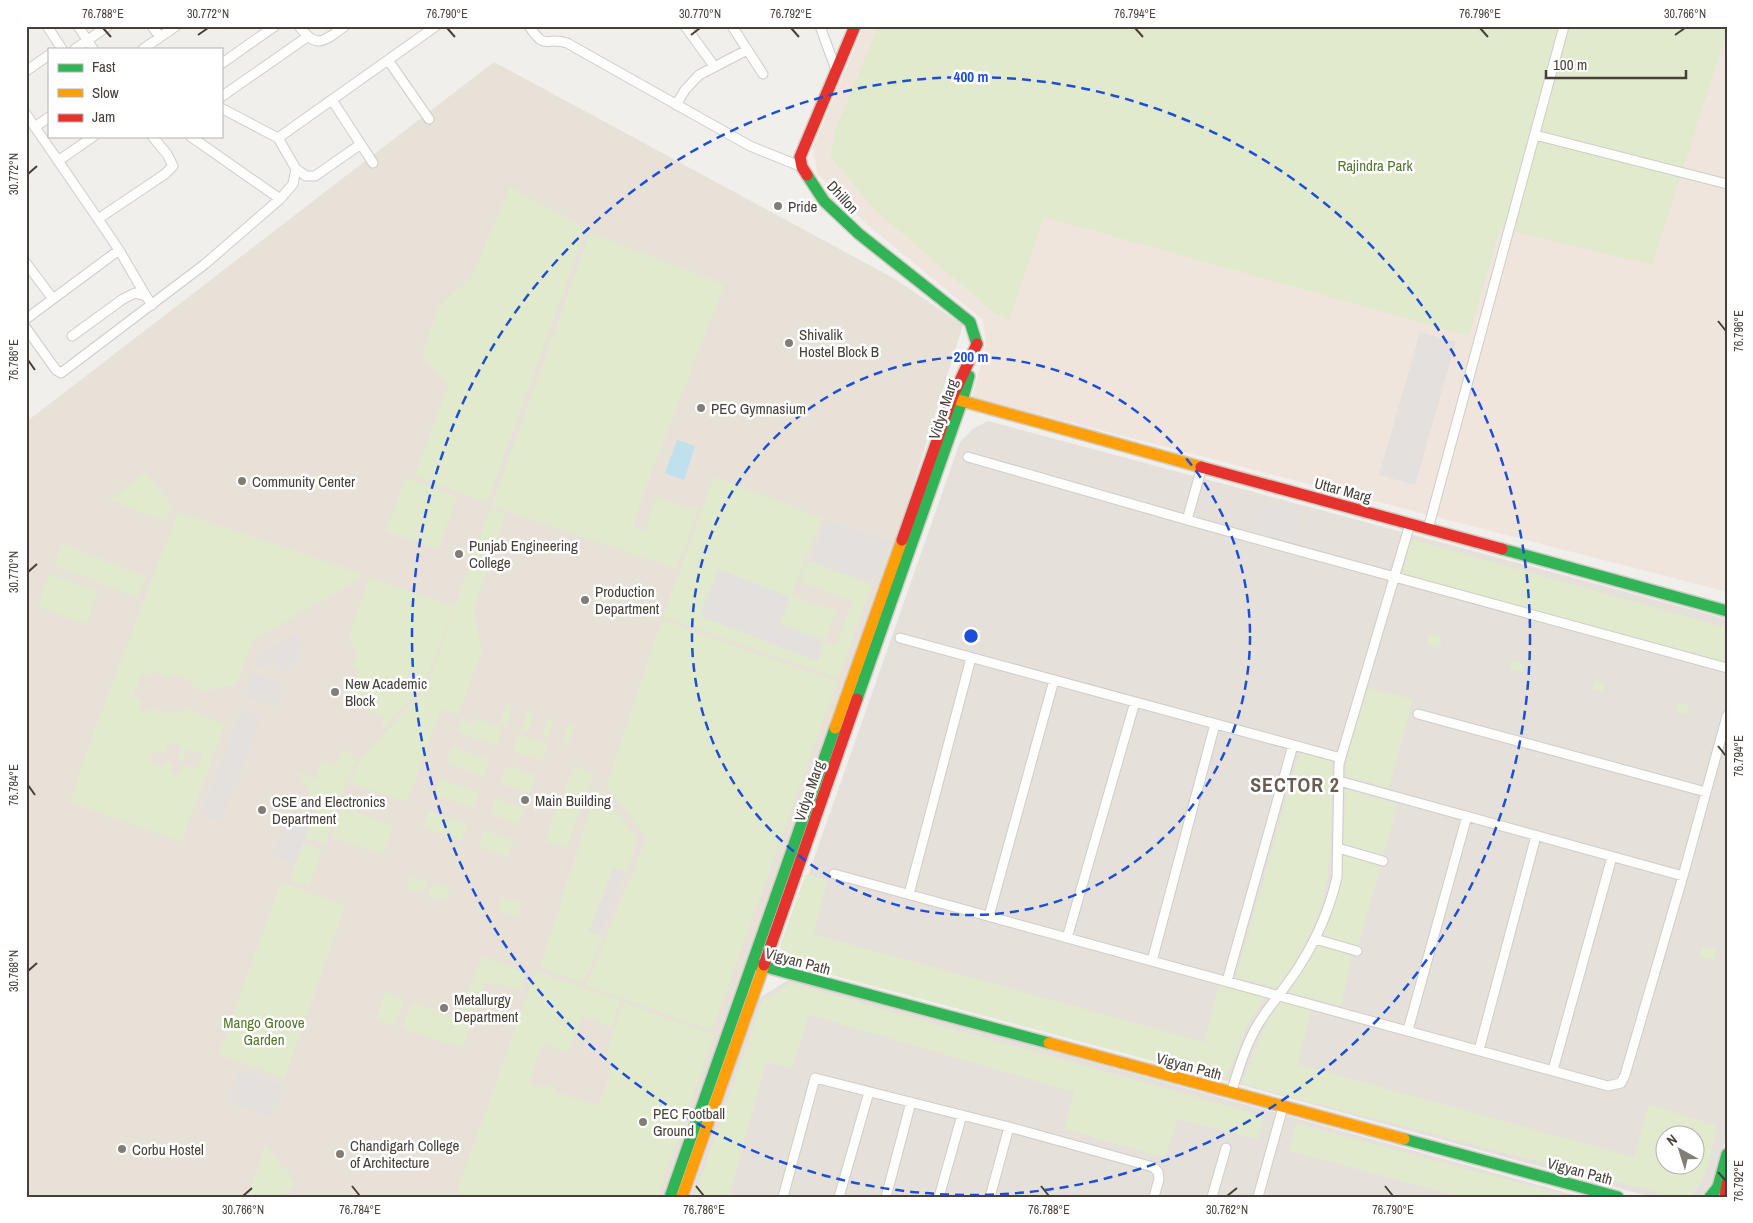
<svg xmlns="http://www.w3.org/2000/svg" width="1753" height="1223" font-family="'Archivo Narrow',sans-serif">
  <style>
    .residential { fill: #e5e0da; fill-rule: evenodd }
    .commercial { fill: #f0e5dd }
    .education { fill: #e7e1d8 }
    .green { fill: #e2eace; fill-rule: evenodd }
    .parking { fill: #e3e0dd }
    .water { fill: #bfe0ec }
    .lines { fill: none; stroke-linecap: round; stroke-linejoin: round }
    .street-casing { stroke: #cfcdc9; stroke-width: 11 }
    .fast-casing { stroke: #d0cbc3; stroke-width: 14 }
    .slow-casing { stroke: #d0cbc3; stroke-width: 14 }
    .jam-casing { stroke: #d0cbc3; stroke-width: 14 }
    .street { stroke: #fdfdfc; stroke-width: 9 }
    .fast { stroke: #30b455; stroke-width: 11 }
    .slow { stroke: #ff9f0a; stroke-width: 11 }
    .jam { stroke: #e5322d; stroke-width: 11 }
    .ticks { fill: none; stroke: #473f38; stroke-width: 2 }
    .ring { fill: none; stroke: #1d4ed8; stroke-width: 2.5; stroke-dasharray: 9 6 }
    .poi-dot { fill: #827d77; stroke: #fff; stroke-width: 2 }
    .labels { text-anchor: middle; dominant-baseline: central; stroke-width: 5; stroke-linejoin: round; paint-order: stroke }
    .park-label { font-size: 15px; fill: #53762e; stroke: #fff }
    .street-label { font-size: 15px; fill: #473f38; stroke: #fff }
    .poi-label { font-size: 15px; fill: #473f38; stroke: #fff; text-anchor: start }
    .district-label { font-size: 20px; font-weight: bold; letter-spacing: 1px; fill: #695c50; stroke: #fff }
    .centre { fill: #1d4ed8; stroke: #fff; stroke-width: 2.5 }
    .ring-label { font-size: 15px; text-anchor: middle; font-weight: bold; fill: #1d4ed8; stroke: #fff; stroke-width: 5; stroke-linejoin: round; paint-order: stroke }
    .neatline { fill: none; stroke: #473f38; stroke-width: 2 }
    .ticks-label { font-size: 12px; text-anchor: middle; fill: #473f38 }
  </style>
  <rect width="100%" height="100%" fill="#f1efec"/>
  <path class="residential" d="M988 421 1727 619V1134L1714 1182 1703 1197H1651L789 961 783 947 960 442 974 428ZM1666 1136H1696V1166H1666Z
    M790 979 1582 1197H690L759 998Z"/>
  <path class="commercial" d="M864 26H1727V592L972 397 986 345 983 320 865 223 817 173 813 147Z"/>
  <path class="education" d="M494 62 895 279 963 325 851 685 668 1197H26V422Z"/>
  <path class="green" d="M878 26H1727V32L1652 265 1500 228 1469 336 1044 217 1009 320 994 313 876 211 830 157 836 128Z
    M510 187 586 229 487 502 415 476 448 386 422 355 439 307 472 276Z
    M590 233 724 285 643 494 633 527 645 531 656 497 698 511 676 569 492 506Z
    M146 473 172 506 166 522 110 500Z
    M714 477 822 518 791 595 836 612 825 641 836 645 853 602 800 581 808 561 872 585 838 678 663 617ZM790 598 780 623 824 640V643L700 616Z
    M406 478 457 496 438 549 386 531Z
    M490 508 506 514 473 610 482 650 458 715 441 709 407 802 349 783 358 762 426 688Z
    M178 512 362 574 361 578 253 640 236 685 202 691 192 687 194 681 174 674 172 679 152 671 151 677 140 675 133 697 142 701 140 710 149 712 151 708 168 714 171 710 181 713 183 708 225 724 181 842 70 802 96 726ZM168 743 181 747 178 758 183 760 186 749 203 753 198 769 182 765 179 775 171 772 173 764 165 761 163 767 149 763 153 750 165 753Z
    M1411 539 1727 628V665L1402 576Z
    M63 544 146 577 137 598 54 565Z
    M49 574 98 591 86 624 38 607Z
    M369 577 454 607 423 687 380 732 385 717 371 712 365 701 349 694 358 668 352 666 357 653 349 638Z
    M662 620 837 682 712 1030 586 986 647 837 606 786Z
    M1429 634 1442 637 1440 648 1427 645Z
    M1512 660 1524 664 1522 672 1510 668Z
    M1594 680 1605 683 1603 691 1592 689Z
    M1368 688 1413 699 1389 788 1346 776V761Z
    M1678 703 1689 705 1687 714 1676 712Z
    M507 704 513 706 506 726 500 723Z
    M528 711 534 713 527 732 521 730Z
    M548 718 554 720 547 739 541 737Z
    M462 719 474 724 476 719 502 728 496 745 457 732Z
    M569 724 575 726 567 746 562 744Z
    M519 734 548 744 542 761 513 751Z
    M452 747 490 760 484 777 446 763Z
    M342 748 356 759 339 804 311 796 298 772 316 779 322 760 336 765Z
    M1300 751 1332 760C1331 802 1333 845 1326 886 1321 918 1297 963 1277 988L1236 977Z
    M507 766 536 776 530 793 501 783Z
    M574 766 594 773 566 848 545 841Z
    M440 779 479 792 473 808 434 795Z
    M1346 789 1398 804 1383 856 1343 845Z
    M597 790 638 837 627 872 613 867 589 931 604 936 583 983 540 967Z
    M496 798 525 808 519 824 490 814Z
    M320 799 339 805 325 844 306 837Z
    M342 808 394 825 383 855 332 837Z
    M428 811 467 824 461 841 423 828Z
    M484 830 514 840 508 857 478 847Z
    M303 843 322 850 309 886 290 880Z
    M1342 853 1381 865 1358 946 1322 935C1335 905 1342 886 1342 853Z
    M806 874 828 880 813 934 1204 1042 1219 985 1265 997 1246 1028 1231 1069 1225 1076 1217 1078 787 963C781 956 780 951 781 942Z
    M410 876 427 882 423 894 406 889Z
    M281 882 345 906 284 1079 219 1054Z
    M433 883 450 888 446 901 429 896Z
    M502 897 521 903 516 916 498 910Z
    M1316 945 1352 955 1341 1006 1288 992 1305 966Z
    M1702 946 1716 949 1714 960 1699 957Z
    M483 956 525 973 522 990 486 982 462 1048 403 1028 412 1002 458 1019Z
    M536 971 621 1001 612 1027 582 1016 569 1052 542 1044 529 1083 547 1089 549 1085 557 1087 556 1092 599 1106 614 1062 605 1059 623 1002 714 1035 657 1197H455Z
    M790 983 1264 1116 1258 1139 1178 1119 1165 1158 1064 1129 1074 1092 809 1015 792 1068 766 1062 729 1197H694L762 1001Z
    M386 992 404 999 395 1025 376 1019Z
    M1280 1000 1312 1010 1297 1064 1634 1157 1649 1104 1717 1126C1713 1143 1706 1189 1687 1196 1682 1198 1676 1197 1671 1196L1242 1084 1264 1028ZM1666 1136H1696V1166H1666Z
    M1296 1123 1570 1197H1461L1289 1151Z
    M266 1146 296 1183 281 1197H248Z"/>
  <path class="parking" d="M1420 332 1456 342 1415 485 1379 475Z
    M1262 504 1302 514 1294 542 1254 532Z
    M827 520 890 542 875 584 812 561Z
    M718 569 790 597 779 626 824 643 817 661 700 616Z
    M297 633 304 647 295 652 300 661 280 672 276 663 255 668 259 654Z
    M253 673 283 684 275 706 245 697Z
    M242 709 262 717 221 822 201 814Z
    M291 810 312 819 295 864 273 856Z
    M614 868 624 871 600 935 590 931Z
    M239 1070 282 1086 271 1117 228 1101Z"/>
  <path class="water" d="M677 440 695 446 684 480 665 473Z"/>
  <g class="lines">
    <g class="street-casing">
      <path id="street" d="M47 26 62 49
        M78 26 93 49
        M152 26 160 37
        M299 26C317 51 325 40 345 26
        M529 26C547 52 544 36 567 43L750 146 802 167
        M685 26 714 66
        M732 26 763 74
        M820 26 836 70
        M75 49 108 26
        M143 49 176 26
        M388 60 429 119
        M221 64 275 26
        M26 71 49 55
        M221 97 307 37
        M332 100 373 163
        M676 105 685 90 699 75 747 50
        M221 108 278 138 436 26
        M26 114 98 219 165 174 173 166 167 154 152 136
        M35 127 49 117
        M1535 135 1727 184
        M190 136 280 199
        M58 161 94 136
        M296 169 306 176H315L361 144
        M98 219 119 250 146 296
        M26 263 53 299
        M26 319 119 250
        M26 328 56 370 61 373 205 264 280 199 293 184 296 169 278 138
        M72 336 123 299 135 293 146 296 152 305
        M968 457 1205 525 1727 668
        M1187 520 1202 467
        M1428 529 1564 26
        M900 638 1341 758
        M1418 714 1706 792
        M1339 781 1683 876
        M1338 848 1383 861
        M834 874 1608 1086 1621 1083 1625 1075 1683 876 1727 716
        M909 894 971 658
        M989 916 1054 680
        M1067 938 1135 702
        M1315 939 1357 951
        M1152 961 1215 724
        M1227 981 1293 745
        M1408 1030 1467 816
        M1479 1050 1536 836
        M1553 1070 1612 857
        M1231 1093C1239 1068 1246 1043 1260 1021 1272 1002 1288 985 1300 965 1317 938 1330 908 1337 877L1339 764 1410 524
        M783 1197 815 1078 1009 1127 1153 1167 1158 1172 1159 1179 1154 1197
        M839 1197 869 1092
        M886 1197 911 1102
        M939 1197 962 1115
        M990 1197 1009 1127
        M1212 1197 1226 1148
        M1258 1197 1283 1107"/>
    </g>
    <g class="fast-casing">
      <path id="fast" d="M807 175 824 201 859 234 970 322 977 344
        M1502 549 1727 611
        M857 699 962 401 969 376
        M755 964 1049 1043
        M1404 1139 1618 1197
        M670 1197 835 728
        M1710 1197 1718 1187 1727 1154"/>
    </g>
    <g class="slow-casing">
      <path id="slow" d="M955 399 1201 467
        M835 728 902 540
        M1049 1043 1404 1139
        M682 1197 764 965"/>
    </g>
    <g class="jam-casing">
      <path id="jam" d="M807 175 802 167 800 157 855 26
        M1201 467 1502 549
        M902 540 952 398 977 344
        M764 965 857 699
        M1725 1197 1727 1184"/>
    </g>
    <use href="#street" class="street"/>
    <use href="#fast" class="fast"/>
    <use href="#slow" class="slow"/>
    <use href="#jam" class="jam"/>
  </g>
  <path class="ticks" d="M103 28 111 37M447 28 455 37M791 28 799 37M1135 28 1143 37M1480 28 1488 37M198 35 208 28M691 35 700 28M1675 35 1685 28M28 174 37 166M1718 321 1726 331M28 360 35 370M28 572 37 564M1718 746 1726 756M28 785 35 795M28 971 37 963M1718 1172 1726 1181M352 1186 360 1196M696 1186 704 1196M1041 1186 1049 1196M1385 1186 1393 1196M243 1196 252 1188M1227 1196 1237 1188"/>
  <g class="ring">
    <circle cx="971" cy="636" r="279"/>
    <circle cx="971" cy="636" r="559"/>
  </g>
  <g class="poi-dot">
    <circle cx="778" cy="206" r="5"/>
    <circle cx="789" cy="343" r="5"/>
    <circle cx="701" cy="408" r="5"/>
    <circle cx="242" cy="481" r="5"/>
    <circle cx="459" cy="554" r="5"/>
    <circle cx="585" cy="600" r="5"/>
    <circle cx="335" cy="692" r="5"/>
    <circle cx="525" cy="800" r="5"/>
    <circle cx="262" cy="810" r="5"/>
    <circle cx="444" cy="1008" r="5"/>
    <circle cx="643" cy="1122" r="5"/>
    <circle cx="122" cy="1149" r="5"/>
    <circle cx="340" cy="1154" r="5"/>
  </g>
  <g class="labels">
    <g class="park-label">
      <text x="1375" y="165">Rajindra Park</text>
      <text x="264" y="1022">Mango Groove<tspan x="264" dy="17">Garden</tspan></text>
    </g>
    <g class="street-label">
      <text transform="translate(843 197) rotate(47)">Dhillon</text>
      <text transform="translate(943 409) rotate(-72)">Vidya Marg</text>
      <text transform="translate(1343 490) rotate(15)">Uttar Marg</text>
      <text transform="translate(809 791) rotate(-71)">Vidya Marg</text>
      <text transform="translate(798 961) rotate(15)">Vigyan Path</text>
      <text transform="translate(1189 1066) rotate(15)">Vigyan Path</text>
      <text transform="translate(1580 1171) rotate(15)">Vigyan Path</text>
    </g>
    <g class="poi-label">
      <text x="788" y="206">Pride</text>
      <text x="799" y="334">Shivalik<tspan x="799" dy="17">Hostel Block B</tspan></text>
      <text x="711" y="408">PEC Gymnasium</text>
      <text x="252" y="481">Community Center</text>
      <text x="469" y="545">Punjab Engineering<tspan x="469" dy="17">College</tspan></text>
      <text x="595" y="591">Production<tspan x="595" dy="17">Department</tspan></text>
      <text x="345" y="683">New Academic<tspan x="345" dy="17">Block</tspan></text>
      <text x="535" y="800">Main Building</text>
      <text x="272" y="801">CSE and Electronics<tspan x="272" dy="17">Department</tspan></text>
      <text x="454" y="999">Metallurgy<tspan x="454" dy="17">Department</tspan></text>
      <text x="653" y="1113">PEC Football<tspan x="653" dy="17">Ground</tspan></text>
      <text x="350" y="1145">Chandigarh College<tspan x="350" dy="17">of Architecture</tspan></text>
      <text x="132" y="1149">Corbu Hostel</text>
    </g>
    <g class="district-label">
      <text x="1295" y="784">SECTOR 2</text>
    </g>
  </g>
  <circle cx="971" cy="636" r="8" class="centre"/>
  <g class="ring-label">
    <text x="971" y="82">400 m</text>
    <text x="971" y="362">200 m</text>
  </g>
  <rect width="1753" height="1223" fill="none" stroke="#ffffff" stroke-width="55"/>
  <rect x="48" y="48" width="175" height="90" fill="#ffffff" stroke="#b5b2af"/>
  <rect x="58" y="64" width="25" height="8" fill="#30b455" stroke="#b5b2af"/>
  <text x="92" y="72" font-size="15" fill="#473f38">Fast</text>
  <rect x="58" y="89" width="25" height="8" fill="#ff9f0a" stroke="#b5b2af"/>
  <text x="92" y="98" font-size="15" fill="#473f38">Slow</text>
  <rect x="58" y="114" width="25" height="8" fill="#e5322d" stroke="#b5b2af"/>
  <text x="92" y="122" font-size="15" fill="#473f38">Jam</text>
  <g transform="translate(1680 1150) rotate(321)"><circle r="24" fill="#ffffff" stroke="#b5b2af"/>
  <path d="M0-4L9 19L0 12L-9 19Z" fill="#827d77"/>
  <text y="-8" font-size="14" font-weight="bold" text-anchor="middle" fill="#473f38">N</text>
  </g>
  <path d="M1546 70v8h140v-8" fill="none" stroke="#473f38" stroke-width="2.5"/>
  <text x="1553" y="70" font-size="15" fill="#473f38" stroke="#ffffff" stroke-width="4" paint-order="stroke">100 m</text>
  <rect x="28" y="28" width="1698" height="1168" class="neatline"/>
  <g class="ticks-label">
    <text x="103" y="18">76.788°E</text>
    <text x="208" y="18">30.772°N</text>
    <text x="447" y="18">76.790°E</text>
    <text x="700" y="18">30.770°N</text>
    <text x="791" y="18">76.792°E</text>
    <text x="1135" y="18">76.794°E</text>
    <text x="1480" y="18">76.796°E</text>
    <text x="1685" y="18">30.766°N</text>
    <text transform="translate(14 174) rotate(-90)" y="4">30.772°N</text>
    <text transform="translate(1739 331) rotate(-90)" y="4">76.796°E</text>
    <text transform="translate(14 360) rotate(-90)" y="4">76.786°E</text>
    <text transform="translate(14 572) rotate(-90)" y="4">30.770°N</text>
    <text transform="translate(1739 756) rotate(-90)" y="4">76.794°E</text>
    <text transform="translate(14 785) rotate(-90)" y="4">76.784°E</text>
    <text transform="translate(14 971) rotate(-90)" y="4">30.768°N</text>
    <text transform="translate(1739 1181) rotate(-90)" y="4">76.792°E</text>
    <text x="243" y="1214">30.766°N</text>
    <text x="360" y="1214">76.784°E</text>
    <text x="704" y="1214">76.786°E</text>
    <text x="1049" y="1214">76.788°E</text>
    <text x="1227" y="1214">30.762°N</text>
    <text x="1393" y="1214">76.790°E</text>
  </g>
</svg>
